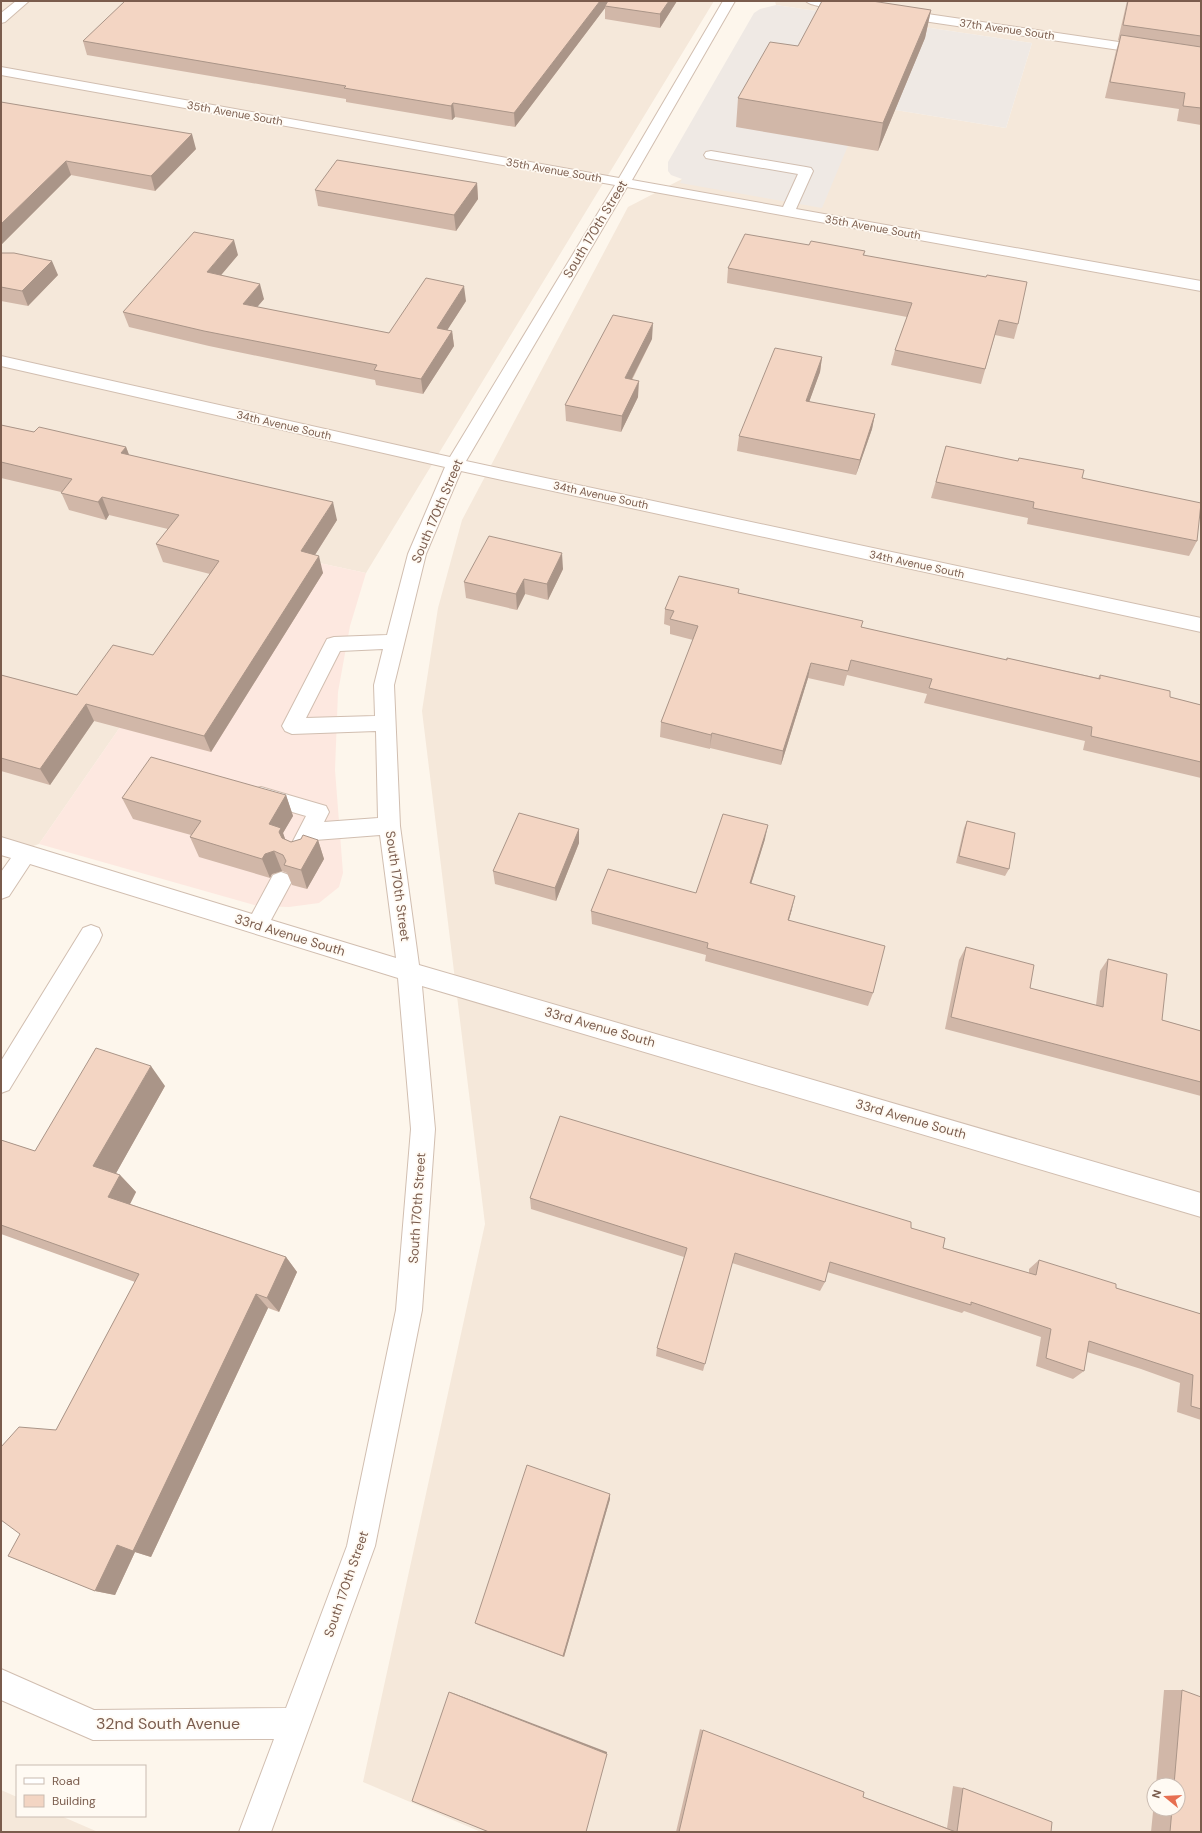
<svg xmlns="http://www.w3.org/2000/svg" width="1202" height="1833" font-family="'DM Sans',sans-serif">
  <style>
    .residential { fill: #f5e8da; fill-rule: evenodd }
    .commercial { fill: #fde8e0 }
    .industrial { fill: #efe9e4 }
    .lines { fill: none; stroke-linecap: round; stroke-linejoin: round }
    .minor-casing { stroke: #d1beb0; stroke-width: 2 }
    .minor { fill: #fff; fill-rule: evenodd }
    .wall { fill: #d1b7a8 }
    .shaded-wall { fill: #aa9588 }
    .building { fill: #f3d5c3; stroke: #aa9588 }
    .labels { text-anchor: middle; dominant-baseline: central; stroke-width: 3.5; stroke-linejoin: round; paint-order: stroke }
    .far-street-label { font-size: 11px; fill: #7a5c4d; stroke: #fffaf3 }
    .street-label { font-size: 13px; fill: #7a5c4d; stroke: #fffaf3 }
    .near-street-label { font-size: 16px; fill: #7a5c4d; stroke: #fffaf3 }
  </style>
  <rect width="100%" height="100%" fill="#fdf6ec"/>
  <path class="residential" d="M1 1H714L366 573 245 547 39 844 1 857Z
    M775 1H1201V1832H481L363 1782 485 1224 422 711 438 608 462 520 628 207 682 179 865 105 1006 128 1032 43 776 5ZM1154 1785H1178V1809H1154Z
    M1 1790 17 1797V1816H61L98 1832H1Z"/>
  <path class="commercial" d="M245 547 366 573 350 626 338 692 335 770 343 873 339 887 319 903 289 907 258 906 39 844Z"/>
  <path class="industrial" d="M776 5 1032 43 1006 128 865 105 822 208 680 183 682 179 671 175 668 171V162L754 13 760 9Z"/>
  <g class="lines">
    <g class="minor-casing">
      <path id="minor" d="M16 1H29L5 22 1 23V13Z
        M723 1H735L632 180 783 207 798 174 711 159 706 158 704 155 706 152 711 151 806 167 811 168 813 171 796 209 1201 281V291L627 187 466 461 1201 618V632L461 471 426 554 394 685 400 826 419 965 1201 1193V1217L422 986 435 1129 422 1310 375 1546 271 1832H239L274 1739 93 1740 1 1700V1669L94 1710 286 1708 347 1546 396 1310 411 1129 398 978 30 864 9 896 1 899V872L11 858 1 855V837L252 914 273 875 281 872 289 875 292 881 271 920 396 958 380 835 315 840 310 849 303 852 296 849 292 843 306 816 254 801 251 795 254 789 261 787 326 806 329 812 324 822 378 818 376 731 292 734 285 731 282 726 327 639 334 637 387 635 408 554 445 467 1 366V356L450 457 615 185 1 75V67L619 178ZM383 649 374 685 375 716 306 718 340 651Z
        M806 1H840L854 3 856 6C852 12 810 7 806 1Z
        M900 10 1201 54V62L896 17 894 14Z
        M91 925 99 928 102 935 99 942 9 1090 1 1093V1061L83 928Z"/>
    </g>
    <use href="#minor" class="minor"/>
  </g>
  <path class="wall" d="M600 1H607V3L677 1 660 28 605 19V8L515 127 455 117 452 120 346 102V99L87 55 83 41Z
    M1127 1H1201V125L1177 121 1179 109 1105 98 1116 51 1119 41 1118 40Z
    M931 10 925 38 878 151 736 127 738 98 798 46Z
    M1 102 196 149 155 191 71 175 1 245Z
    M477 183 478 199 456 231 318 206 315 190Z
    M809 245 865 251 864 256 1018 324 1014 339 995 335 981 384 891 365 895 350 907 317 727 283 728 268Z
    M1 253 58 275 28 306 1 301Z
    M238 255 221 275 264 299 257 307 322 320 389 333 466 301 447 330 452 331 454 346 423 394 376 385 375 380 209 346 129 327 123 312Z
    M652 339 632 380 638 397 621 432 566 421 565 405Z
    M822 357 820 372 809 402 875 414 872 429 856 475 737 451 739 436Z
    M1 425 34 432 126 447 129 455 337 520 315 555 323 573 211 752 94 721 50 785 1 771V675L77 695 153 655 210 574 163 562 156 544 168 529 109 515 106 520 69 510 61 492 1 478Z
    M946 446 1082 478 1197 541 1189 556 1027 524 1028 518 931 498Z
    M563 569 548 600 525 594 517 610 466 598 464 582Z
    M739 593 861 627 1006 660 1007 658 1098 678 1100 675 1170 697 1201 705V778L1083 750 1085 741 924 703 927 694 847 675 844 686 808 678 781 765 710 748V749L660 737 661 722 693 640 670 634V626L664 624 665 609Z
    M286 795 293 816 283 833 285 839 291 842 318 840 324 859 307 889 292 885 287 873 282 871 272 874 270 878 199 857 190 837 191 835 133 819 122 798Z
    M967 821 1009 869 1005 876 956 863 964 828Z
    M579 829V843L556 901 495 884 493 871Z
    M765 839 751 884 792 909 789 920 873 993 868 1006 705 961 706 955 592 924 591 911 696 893Z
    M966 947 1030 988 1096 1005 1100 971 1108 959 1162 1020 1201 1031V1096L1148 1082 945 1029 959 960Z
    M165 1086 116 1173 120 1175 136 1192 130 1204 286 1257 297 1272 279 1312 268 1308 151 1557 135 1552 115 1595 95 1591 20 1534 56 1430 135 1282 1 1234V1140L35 1151Z
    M530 1198 911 1228 943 1248 1029 1273V1269L1039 1260 1116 1288 1201 1314V1420L1177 1412 1180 1383 1141 1369 1087 1352 1084 1371 1073 1379 1036 1366 1041 1337 964 1311 962 1313 827 1272 825 1282 820 1291 732 1263 703 1371 656 1356 657 1348 684 1257 531 1209Z
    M610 1494V1499L564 1657 478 1625 475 1623Z
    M1164 1690H1182L1201 1832H1151L1154 1802V1809H1178V1785H1156Z
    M700 1729 863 1797 947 1828 953 1786 963 1788 1051 1832H676Z"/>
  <path class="shaded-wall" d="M600 1H607V5L605 6V8L515 127 514 113Z
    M669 1H677L660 28V14Z
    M931 10 925 38 878 151 883 123Z
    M453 103 455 117 452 120 451 106Z
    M192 134 196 149 155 191 151 176Z
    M66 161 71 175 1 245V224Z
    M477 183 478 199 456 231 454 215Z
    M234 240 238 255 211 287 207 272Z
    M52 261 58 275 28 306 22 291Z
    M260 284 264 299 247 319 243 304Z
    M464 286 466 301 439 343 437 328Z
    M653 323 652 339 624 394 625 378Z
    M452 331 454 346 423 394 421 379Z
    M822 357 820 372 804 416 806 401Z
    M639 381 638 397 621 432 622 416Z
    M875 414 872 429 856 475 860 460Z
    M126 447 133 465 121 453Z
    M102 497 109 515 106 520 98 502Z
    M333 502 337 520 306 569 301 551Z
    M562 553 563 569 548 600 547 584Z
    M319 556 323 573 211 752 204 736Z
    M524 579 525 594 517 610 516 594Z
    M811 663 808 678 781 765 783 751Z
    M86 704 94 721 50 785 40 769Z
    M712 733 710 748V749L711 735Z
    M286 795 293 816 283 833 288 847 269 824Z
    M768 825 765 839 747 897 750 883Z
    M579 829V843L556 901 555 888Z
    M318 840 324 859 307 889 301 870Z
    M274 851 282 871 272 874 270 878 262 859 265 854Z
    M795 896 792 909 785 933 788 920Z
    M151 1066 165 1086 110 1184 93 1166Z
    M120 1175 136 1192 125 1214 108 1197Z
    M286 1257 297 1272 279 1312 267 1298Z
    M256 1294 268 1308 151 1557 135 1552 115 1595 95 1591 117 1545Z
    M610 1494V1499L564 1657 563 1656Z
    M449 1692 453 1693 607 1752V1754Z"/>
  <path class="building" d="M125 1H600L514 113 453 103 451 106 344 88 346 86 83 41Z
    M608 1H669L660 14 605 6Z
    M822 1H872L931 10 883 123 738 98 770 42 798 46Z
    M1128 1H1201V36L1123 25Z
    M1121 35 1201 47V108L1183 106 1185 93 1110 82Z
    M1 102 192 134 151 176 66 161 1 224Z
    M337 160 477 183 454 215 315 190Z
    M194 232 234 240 207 272 260 284 243 304 389 333 426 278 464 286 437 328 452 331 421 379 374 370 377 365 204 331 123 312Z
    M745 234 809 245 811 241 865 251 863 255 986 277 987 275 1027 282 1018 324 999 320 985 369 895 350 912 303 728 268Z
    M1 253H14L52 261 22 291 1 287Z
    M613 315 653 323 625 378 639 381 622 416 565 405Z
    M775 348 822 357 806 401 875 414 860 460 739 436Z
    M1 425 34 432 39 427 126 447 121 453 333 502 301 551 319 556 204 736 86 704 40 769 1 758V675L77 695 113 645 153 655 219 561 156 544 179 515 102 497 98 502 61 493 72 479 1 462Z
    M946 446 1018 461 1019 458 1084 470 1082 478 1201 503 1197 541 1033 508 1034 502 936 482Z
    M489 536 562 553 547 584 524 579 516 594 464 582Z
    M679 576 739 589 738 593 863 621 861 627 1007 660V658L1100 679V675L1170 691V697L1201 705V762L1091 736 1092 727 929 688 932 679 851 660 848 671 811 663 783 751 712 733 711 735 661 722 698 626 670 619 674 611 665 609Z
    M151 757 286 795 269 824 281 828 279 832 282 838 291 842 301 839 303 835 318 840 301 870 284 865 286 861 283 855 274 851 265 854 262 859 190 837 201 821 122 798Z
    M519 813 579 829 555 888 493 871Z
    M723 814 768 825 750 883 795 896 788 920 885 946 873 993 707 948 708 943 591 911 608 869 696 893Z
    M967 821 1015 833 1009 869 959 856Z
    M966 947 1034 965 1030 988 1103 1007 1108 959 1167 974 1162 1020 1201 1031V1082L1158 1071 951 1017Z
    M96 1048 151 1066 93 1166 120 1175 108 1197 286 1257 267 1298 256 1294 133 1551 117 1545 95 1591 8 1556 20 1534 1 1520V1447L19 1427 56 1430 139 1274 1 1225V1140L35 1151Z
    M560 1116 911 1222V1228L945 1238 943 1248 1036 1275 1039 1260 1116 1284V1288L1201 1314V1409L1191 1406 1193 1375 1153 1362 1089 1341 1084 1371 1046 1358 1051 1329 971 1302V1305L830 1262 825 1282 735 1253 705 1364 657 1348 687 1248 530 1198Z
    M527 1465 610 1494 563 1656 475 1623Z
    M1182 1690 1201 1697V1832H1170L1172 1809H1178V1785H1174Z
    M449 1692 607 1754 586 1832H489L412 1801Z
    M703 1730 864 1792 863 1797 956 1832H679Z
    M963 1788 1052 1822 1051 1832H957Z"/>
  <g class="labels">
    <g class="far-street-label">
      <text transform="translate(1007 29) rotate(8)">37th Avenue South</text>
      <text transform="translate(235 113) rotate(10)">35th Avenue South</text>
      <text transform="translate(554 170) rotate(10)">35th Avenue South</text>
      <text transform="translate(873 227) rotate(10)">35th Avenue South</text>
      <text transform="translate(284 425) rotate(13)">34th Avenue South</text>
      <text transform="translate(601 495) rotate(12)">34th Avenue South</text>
      <text transform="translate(917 564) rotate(12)">34th Avenue South</text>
    </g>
    <g class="street-label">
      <text transform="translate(595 229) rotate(-59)">South 170th Street</text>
      <text transform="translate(437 511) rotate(-67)">South 170th Street</text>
      <text transform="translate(398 886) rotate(82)">South 170th Street</text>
      <text transform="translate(290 935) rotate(17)">33rd Avenue South</text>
      <text transform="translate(600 1027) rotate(16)">33rd Avenue South</text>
      <text transform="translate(911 1119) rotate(16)">33rd Avenue South</text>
      <text transform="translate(417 1208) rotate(-86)">South 170th Street</text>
      <text transform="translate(346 1584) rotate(-71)">South 170th Street</text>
    </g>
    <g class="near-street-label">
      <text x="168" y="1723">32nd South Avenue</text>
    </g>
  </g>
  <rect width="1202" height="1833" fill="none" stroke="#7a5c4d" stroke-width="4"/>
  <rect x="16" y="1765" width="130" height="52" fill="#fffaf3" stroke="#cabbb1"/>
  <rect x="24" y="1778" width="20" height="6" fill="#ffffff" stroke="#cabbb1"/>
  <text x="52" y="1785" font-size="12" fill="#7a5c4d">Road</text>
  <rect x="24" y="1795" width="20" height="12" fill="#f3d5c3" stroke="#cabbb1"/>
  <text x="52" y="1805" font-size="12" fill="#7a5c4d">Building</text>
  <g transform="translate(1166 1797) rotate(288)"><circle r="19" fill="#fffaf3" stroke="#cabbb1"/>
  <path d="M0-3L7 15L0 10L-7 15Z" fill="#e76f51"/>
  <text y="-6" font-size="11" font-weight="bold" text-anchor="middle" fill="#7a5c4d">N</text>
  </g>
</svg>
